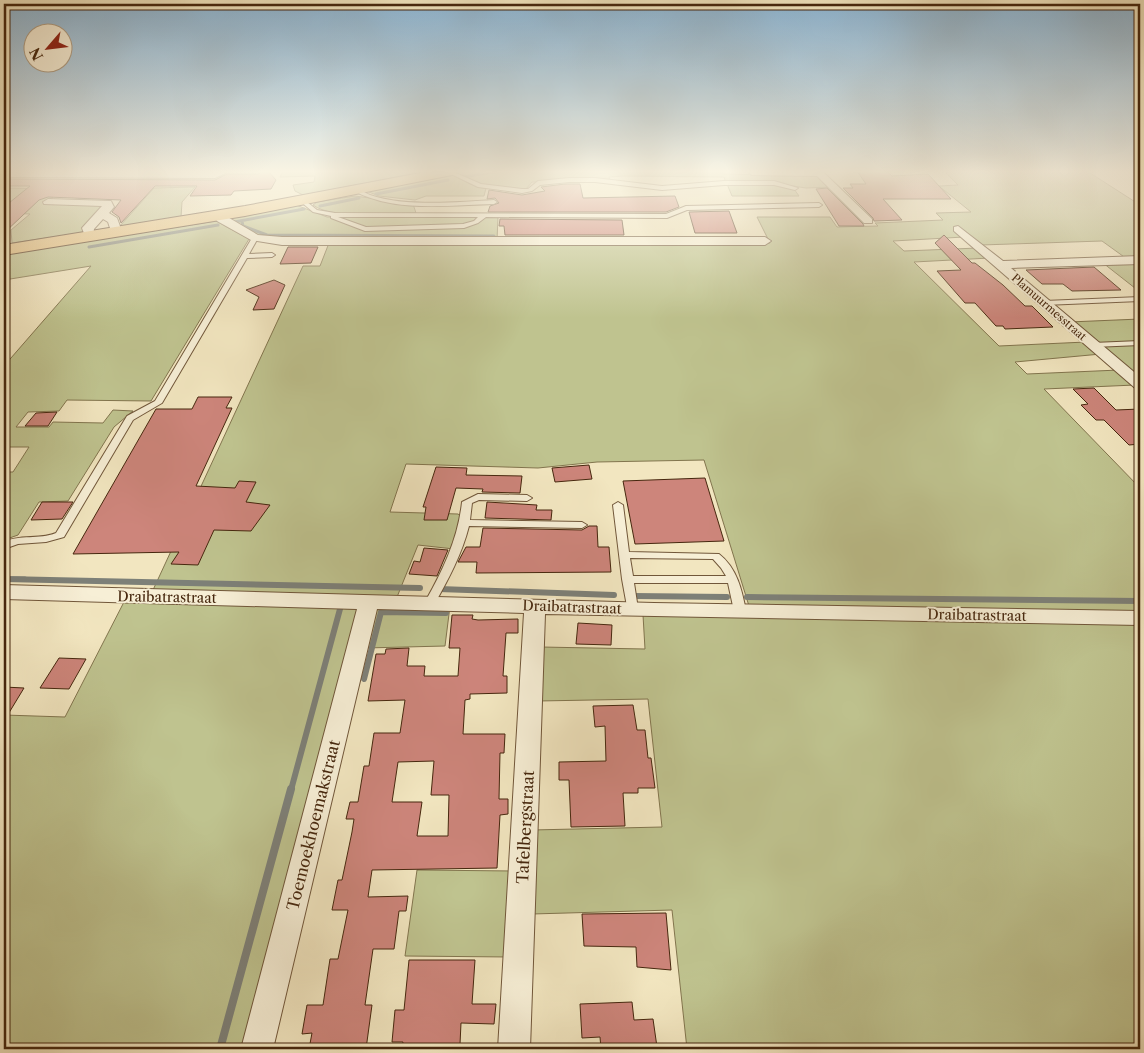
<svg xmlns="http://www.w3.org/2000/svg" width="1144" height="1053" font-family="'Libre Caslon Text',serif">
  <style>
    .green { fill: #bfc38f; stroke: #82754e }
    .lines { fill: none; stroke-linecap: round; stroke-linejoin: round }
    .stream-far3 { stroke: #7d8078; stroke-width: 3 }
    .stream-far2 { stroke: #7d8078; stroke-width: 5 }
    .stream-far1 { stroke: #7d8078; stroke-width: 6 }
    .stream { stroke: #7d8078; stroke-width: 8 }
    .building { fill: #cd857b; stroke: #46270e; fill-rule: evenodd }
    .lane-casing { stroke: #71573a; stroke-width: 2 }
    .street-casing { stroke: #71573a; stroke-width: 2 }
    .primary-casing { stroke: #46270e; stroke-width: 2 }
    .lane { fill: #f7efd6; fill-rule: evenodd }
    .street { fill: #f7efd6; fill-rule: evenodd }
    .primary { fill: #e9c380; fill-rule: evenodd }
    .labels { text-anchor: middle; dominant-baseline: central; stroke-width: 4; stroke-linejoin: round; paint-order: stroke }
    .far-street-label { font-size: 11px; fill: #46270e; stroke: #f7efd6 }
    .street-label { font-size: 14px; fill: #46270e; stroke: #f7efd6 }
    .near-street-label { font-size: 16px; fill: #46270e; stroke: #f7efd6 }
  </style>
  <rect width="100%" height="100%" fill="#f2e6c0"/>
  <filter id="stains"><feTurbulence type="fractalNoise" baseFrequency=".004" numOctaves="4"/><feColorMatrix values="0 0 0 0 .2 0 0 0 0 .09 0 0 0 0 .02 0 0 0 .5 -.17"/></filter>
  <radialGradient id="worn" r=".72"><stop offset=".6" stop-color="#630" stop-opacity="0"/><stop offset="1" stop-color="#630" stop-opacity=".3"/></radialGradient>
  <path class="green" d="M283 171H428L303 195 295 191 293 185 314 182 315 176 280 177Z
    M466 171H721L723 174 820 176 832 187 806 188 774 183H726L724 177 623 176 609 177 610 181 532 182 526 189 481 186 453 173Z
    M944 171H1087L1140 205V258L1127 259 1102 241 981 245 964 237 893 241 904 251 978 248 990 258 914 262 999 346 1086 342 1101 354 1015 362 1027 374 1119 370 1135 385 1044 389 1140 488V612L749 606 704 460 597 462 538 468 406 464 390 512 458 514 462 517 454 549 418 545 397 597 153 590 303 266H320L329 243H770L757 217H830L837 227 878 226 875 223 943 220 936 213 971 212 939 186 958 185Z
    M451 174 470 184 486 188 484 196H426L415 200 379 196 369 192 370 190Z
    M727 184H774L794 189 799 196H732Z
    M195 187 182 202 181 217 119 227 154 188Z
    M4 188 62 189 47 202 104 203 87 232 12 243 11 230 30 214 4 213Z
    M355 196 413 204 416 213C390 213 333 220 313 205L317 202Z
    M296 205 327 217H498L497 240 281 239 256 236 228 220 229 217Z
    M216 221 249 239 151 401 67 400 59 411 28 412 16 427H49L53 422 103 423 113 410 133 411 114 427 68 501 39 502 18 535 4 540V472H13L29 447H4V366L91 266 4 280V254Z
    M1140 262V292L1103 263Z
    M1140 319V342L1095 344 1069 322Z
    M1140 344V382L1098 346Z
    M125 600 357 609 359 614 246 1049H4V715L65 717Z
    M450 606 445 646 365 648 374 609Z
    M643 615 1132 623 1140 634V1049H687L672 910 532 914V830L662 827 648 699 538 701 541 647 645 649Z
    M417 870 514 871 509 957 405 956Z"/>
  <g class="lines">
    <path class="stream-far3" d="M464 177 496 171
      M376 194 448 180
      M320 206 359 198
      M242 221 243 226 267 235 494 236
      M234 222 304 209
      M89 247 218 225"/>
    <path class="stream-far2" d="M4 579H25"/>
    <path class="stream-far1" d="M4 579 420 588
      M439 589 614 595
      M634 596 727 597
      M747 597 1140 601
      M364 679 381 612 446 613
      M291 790 340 609"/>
    <path class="stream" d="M220 1049 291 789"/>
  </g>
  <path class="building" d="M261 171H268L276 180 271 189 234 191 231 195 190 196 197 186H155L121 223 119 217 112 212 121 200 48 197 39 200 4 233V207L30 186H4V179L215 180 227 174H259Z
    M857 171H886L892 176 928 174 951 199H883L902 220 874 221 873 218 843 188H853L850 184H866Z
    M565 184H580L583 198 675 196 679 207 666 212H488L490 206 499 203 495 198 487 199 489 190 522 195 545 191 541 187Z
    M827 188 863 224 864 226H839L816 189Z
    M729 211 737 233H695L689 212Z
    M500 219 622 220 624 235H505L504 226H499Z
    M944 235 972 263H975L1003 285 1025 306H1032L1053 327 1005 329 1003 326H996L975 303H965L937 271 961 270 935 243Z
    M288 247H318L311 263 280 264Z
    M1094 267 1121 290 1072 291 1063 284H1042L1026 270Z
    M274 280 285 285 274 309 253 310 259 297 246 290Z
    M1094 388 1116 410 1140 409V444L1129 445 1104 420H1096L1081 405 1088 404 1073 389Z
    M198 397H232L226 408H232L196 486 235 488 239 481 256 482 246 502 270 505 251 531 214 530 198 565 171 564 179 552 73 554 156 409H192Z
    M57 412 48 426H25L36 413Z
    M589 465 592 479 555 482 552 468Z
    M436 467 467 468 466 475 522 476 520 493 482 492 483 489 456 488 447 520H424L426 507H423Z
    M705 478 724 541 635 544 623 481Z
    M42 502H73L62 519 31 520Z
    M487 502 537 505 536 510H552L551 520 485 518Z
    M589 526H597L598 547H609L611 572 476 573 477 562H458L466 547H480L483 528 582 530Z
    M424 548 448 550 437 576 409 574 414 561 420 562Z
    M452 615H473L472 619 478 620 518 619V633H506L503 676H507V693L470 694V699L465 700 463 734H505L504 753H500L499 799H508V814L500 815 497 868 372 870 368 897 408 896 406 911H399L394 949H373L365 1005H372L366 1049H309L312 1033 302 1034 307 1005H323L330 959H338L348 910H332L338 880H342L352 832 354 819H346L350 802H358L364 766H369L374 733H400L405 700 368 701 376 654H385L386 649 409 648 407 666H425L424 676H458L460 648H449ZM434 761 431 795H449L448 836H417L422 802H392L398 762Z
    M578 623 612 625 611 645 576 644Z
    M59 658 86 659 69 689 40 688Z
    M4 687 24 688 4 721Z
    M633 705 637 730H645L648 758H651L655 788H638V793H623L625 826 571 827 569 780H559V762L606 761 605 726 595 727 593 706Z
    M666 913 671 970 637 967 636 947 584 946 582 914Z
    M409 960H475L472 1004H496L494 1024 461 1023 460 1044 436 1045 435 1049H402L403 1042H392L395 1010H404Z
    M632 1002 634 1020 653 1019 657 1047 601 1049 600 1037 582 1038 580 1004Z"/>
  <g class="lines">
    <g class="lane-casing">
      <path id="lane" d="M445 171H451L481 184 522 189H528L538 181 569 178H595L662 186 724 181H774L798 188 795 190 774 185H724L662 190 595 182H569L540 185 532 191 522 193 478 187Z
        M750 172H820L823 174 820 176 752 175 749 173Z
        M356 188C361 190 365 193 370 195 404 207 458 202 494 200L497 202 494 204C449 205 396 213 354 191V189Z
        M302 198 317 210 335 213 666 214 686 206 819 203 822 205 819 207 687 210 667 218 486 217 478 223 464 228 365 231 331 218V216L313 212 300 201 299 200ZM338 217H478L474 221 463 224 366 227Z
        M255 236 258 238 249 254 272 253 275 255 272 257 247 258 162 403 133 420 64 537 46 542 18 544 4 549V542C20 534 39 540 56 533L127 416 155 401 252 238Z
        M1140 297V301L1044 305 1040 303 1044 301Z
        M1140 341V345L1093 347 1089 345 1093 343Z
        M478 494 527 495 532 498 527 501 479 500 472 503 470 520 582 522 587 525 582 528 469 526C462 554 448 580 434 605H426L425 602C443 570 458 539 462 502Z
        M618 502 623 505 629 552 719 554C737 568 742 590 746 611L744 614H736L734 611 728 583H634L638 609 636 612H628L622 579 613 505ZM630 558 713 559 721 568 726 576H633Z"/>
    </g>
    <g class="street-casing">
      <path id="street" d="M4 171 214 172 230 171 215 178 4 177Z
        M812 171H822L872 219V223H864Z
        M48 199 111 201 114 207 109 213 117 218 121 229 115 232 111 231 108 222 103 219 94 229 93 236H85L82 228 102 206 44 204 43 202Z
        M219 212 258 235 282 237H765L771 241 765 245H282L251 240 217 221 213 215Z
        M958 226 1003 261 1140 256V264L1011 268 1140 377V390L1135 388 954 231V227Z
        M4 585 654 603 1140 611V625L545 614 530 1049H498L524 613 377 609 273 1049H241L357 609 4 599Z"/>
    </g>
    <g class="primary-casing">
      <path id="primary" d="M431 171H459L452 175 245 216 4 255V245L245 206Z"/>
    </g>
    <use href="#lane" class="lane"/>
    <use href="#street" class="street"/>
    <use href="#primary" class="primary"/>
  </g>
  <linearGradient id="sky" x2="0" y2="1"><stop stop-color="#8cb7d7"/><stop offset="0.54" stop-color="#f9f4e3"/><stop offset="1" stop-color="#f9f4e3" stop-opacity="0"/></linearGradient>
  <rect width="1144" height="318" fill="url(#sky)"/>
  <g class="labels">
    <g class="far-street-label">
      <text transform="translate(1049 307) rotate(41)">Plamuurmesstraat</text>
    </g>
    <g class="street-label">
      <text transform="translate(167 597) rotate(1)">Draibatrastraat</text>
      <text transform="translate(572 607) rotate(2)">Draibatrastraat</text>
      <text transform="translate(977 615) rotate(1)">Draibatrastraat</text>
    </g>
    <g class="near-street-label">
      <text transform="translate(313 825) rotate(-76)">Toemoekhoemakstraat</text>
      <text transform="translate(525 827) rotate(-87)">Tafelbergstraat</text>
    </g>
  </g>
  <rect width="1144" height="1053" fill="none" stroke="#f2e6c0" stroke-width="20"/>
  <rect x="5" y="5" width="1134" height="1043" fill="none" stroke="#46270e" stroke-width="2.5"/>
  <rect x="10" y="10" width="1124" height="1033" fill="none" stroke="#46270e"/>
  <g transform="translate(48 48) rotate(242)"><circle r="24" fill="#f7efd6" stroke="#b09f86"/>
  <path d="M0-4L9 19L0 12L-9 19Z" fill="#8f2418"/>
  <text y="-8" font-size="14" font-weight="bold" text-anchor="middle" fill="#46270e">N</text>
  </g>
  <rect width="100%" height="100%" filter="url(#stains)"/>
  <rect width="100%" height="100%" fill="url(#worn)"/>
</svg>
